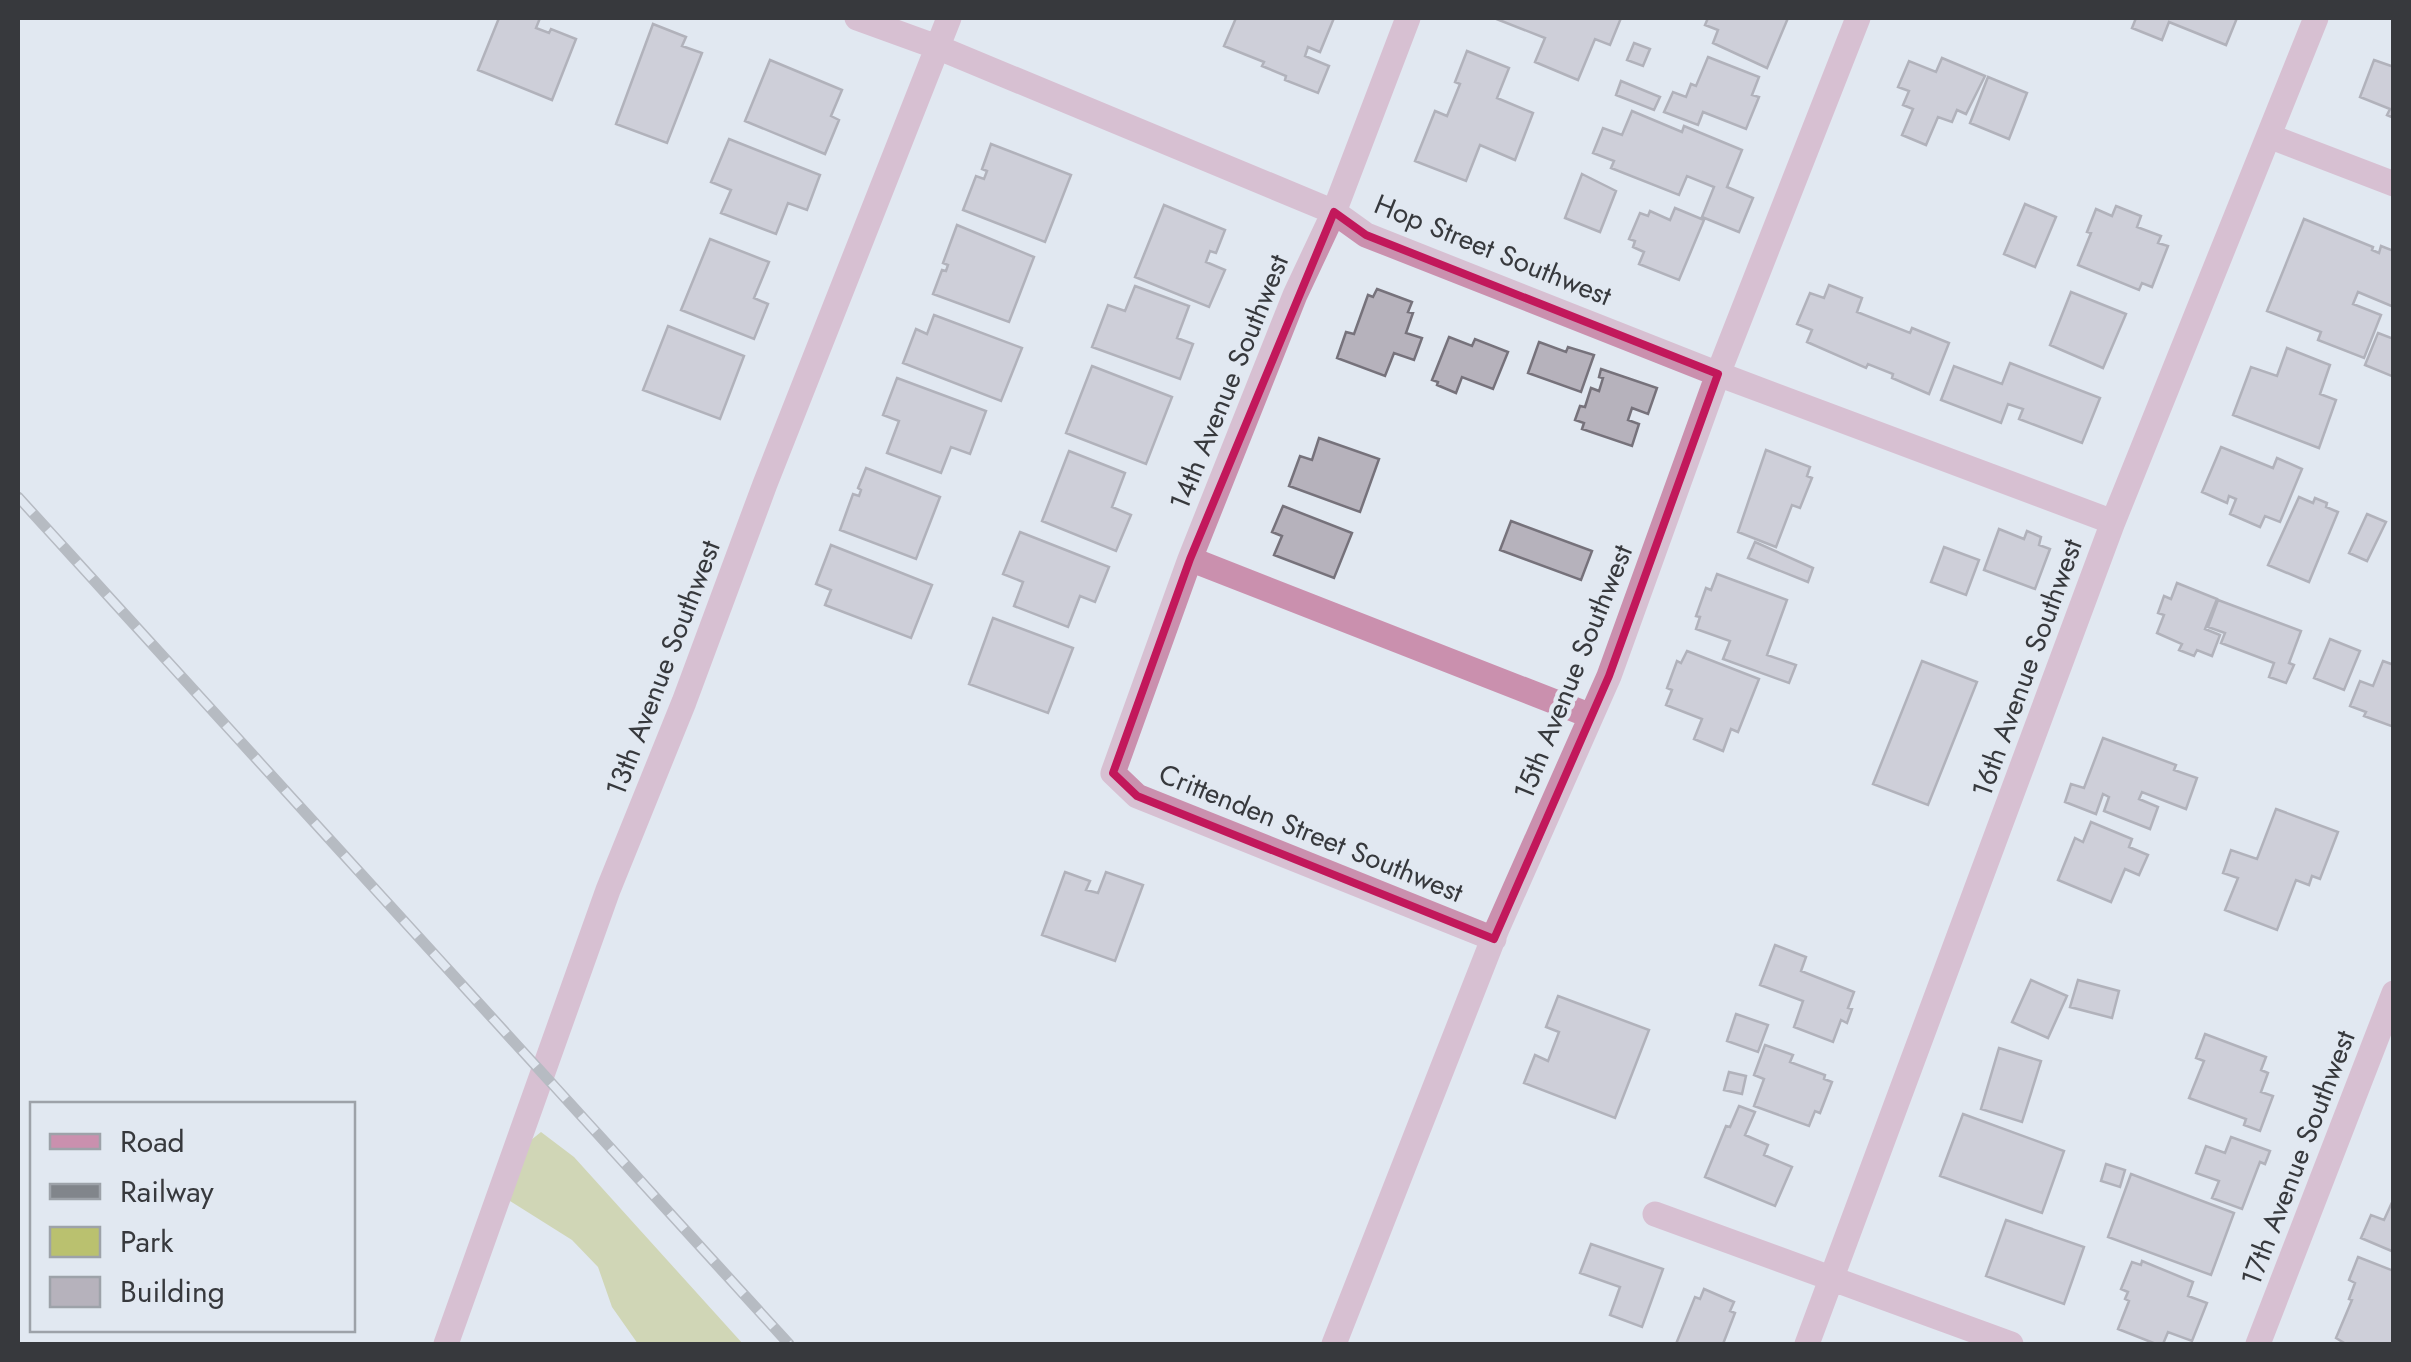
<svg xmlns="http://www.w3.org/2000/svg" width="2411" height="1362" font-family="Jost,sans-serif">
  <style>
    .green { fill: #bac16f }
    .building { fill: #b6b2bc; stroke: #76727b; stroke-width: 2.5 }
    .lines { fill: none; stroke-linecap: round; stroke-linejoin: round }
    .minor { stroke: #ca90ae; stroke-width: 25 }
    .rail-casing { stroke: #81858b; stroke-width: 11 }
    .rail { stroke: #e1e8f1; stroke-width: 8; stroke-dasharray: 22; stroke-linecap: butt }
    .marked { fill: none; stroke: #c2185b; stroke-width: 8; stroke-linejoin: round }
    .labels { text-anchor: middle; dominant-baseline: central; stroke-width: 9; stroke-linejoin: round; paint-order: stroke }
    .street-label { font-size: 28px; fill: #37393d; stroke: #e1e8f1 }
  </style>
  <rect width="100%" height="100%" fill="#e1e8f1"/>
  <path class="green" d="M541 1132 574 1157 743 1344H638L612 1307 598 1267 572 1240 502 1196 510 1157Z"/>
  <path class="building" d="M499 18H540L536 28 549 33 551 29 576 39 552 100 478 70Z
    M1236 18H1334L1320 52 1308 47 1305 56 1329 66 1318 93 1285 80 1286 76 1262 66 1264 62 1224 46Z
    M1494 18H1621L1610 45 1595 39 1578 80 1535 62 1545 38Z
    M1708 18H1788L1767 68 1713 43 1718 30 1705 25Z
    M2136 18H2237L2226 45 2169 22 2162 40 2132 28Z
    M653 24 686 37 682 46 702 53 667 143 616 124Z
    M1634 43 1650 49 1643 66 1627 60Z
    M1467 51 1509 68 1497 98 1533 113 1515 160 1480 145 1466 181 1415 161 1435 111 1447 116 1460 84 1455 82Z
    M1708 57 1759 77 1752 95 1759 97 1746 129 1703 112 1698 125 1664 112 1673 92 1686 97 1691 84 1696 86Z
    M1942 58 1985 76 1966 114 1957 110 1952 122 1938 117 1926 145 1902 135 1913 109 1903 105 1909 91 1898 87 1909 61 1936 72Z
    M770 60 842 90 831 116 839 120 825 154 745 121Z
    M2374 60 2394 67V118L2387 115 2390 109 2360 97Z
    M1988 77 2027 93 2009 139 1970 123Z
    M1621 81 1660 97 1654 110 1616 95Z
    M1632 111 1682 132 1684 126 1742 150 1727 187 1753 198 1739 232 1702 217 1714 187 1687 176 1679 195 1611 168 1614 161 1593 153 1603 128 1622 135Z
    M729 139 820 175 807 210 788 203 776 234 721 213 731 190 711 182Z
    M991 144 1071 175 1045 242 963 210 976 176 984 179 987 171 982 169Z
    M1582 174 1616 191 1600 232 1565 218Z
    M2025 204 2056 217 2035 267 2004 254Z
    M1164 205 1225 230 1216 253 1210 251 1206 262 1225 270 1209 307 1135 277Z
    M2116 206 2141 216 2137 227 2161 236 2158 243 2168 246 2152 287 2142 283 2139 290 2078 265 2091 233 2087 232 2096 209 2112 216Z
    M1675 208 1704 220 1679 280 1639 264 1644 252 1633 247 1635 241 1629 239 1640 213 1648 216 1650 211 1670 220Z
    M2304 219 2373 247 2372 250 2379 253 2381 246 2394 251V307L2358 292 2353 304 2381 315 2364 358 2318 340 2321 332 2267 311Z
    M957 225 1034 257 1009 322 933 294 942 270 946 271 948 265 943 263Z
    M710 239 769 262 754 298 768 304 754 339 681 310Z
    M1829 285 1862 298 1857 312 1910 333 1912 328 1949 343 1929 394 1892 378 1893 374 1868 364 1866 368 1807 342 1812 330 1797 324 1810 293 1824 298Z
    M1135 286 1189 306 1177 338 1193 344 1180 379 1092 347 1108 305 1125 311Z
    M1377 289 1412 302 1408 312 1413 313 1406 333 1422 338 1414 360 1394 353 1385 376 1337 358 1346 332 1354 334 1368 295 1373 297Z
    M2071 292 2126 314 2103 368 2050 345Z
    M934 315 1022 348 1001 401 903 363 916 329 927 334Z
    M668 326 744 356 720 419 643 390Z
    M2378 333 2394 339V377L2365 365Z
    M1449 337 1472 346 1475 339 1508 352 1493 389 1462 377 1456 393 1437 385 1438 382 1432 380Z
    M1539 342 1566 352 1568 347 1594 355 1581 392 1528 373Z
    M2287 348 2330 365 2320 394 2336 400 2319 448 2233 415 2251 367 2277 376Z
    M2010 363 2100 398 2082 443 2019 419 2023 409 2008 404 2001 423 1941 400 1954 366 2002 384Z
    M1092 366 1172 397 1146 464 1066 433Z
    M1601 369 1657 388 1648 414 1632 408 1628 420 1639 424 1632 446 1582 429 1584 423 1575 420 1580 406 1585 407 1591 388 1599 391 1603 378 1599 377Z
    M897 378 986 411 970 454 951 447 941 473 887 453 899 421 883 415Z
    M1319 438 1379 459 1360 512 1289 486 1300 456 1312 460Z
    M2221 447 2273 468 2277 458 2302 469 2280 522 2265 516 2260 527 2230 514 2236 499 2229 496 2227 503 2202 492Z
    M1766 450 1810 467 1807 476 1812 478 1800 508 1792 505 1776 547 1738 532Z
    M1069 451 1125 473 1112 507 1131 515 1116 551 1042 521Z
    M866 468 940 497 916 559 840 530 853 494 859 496 861 490 858 488Z
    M2299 497 2313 503 2315 498 2327 503 2326 507 2338 512 2309 582 2268 565Z
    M1283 506 1352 533 1334 578 1274 555 1282 536 1272 532Z
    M2367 514 2386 522 2367 561 2349 553Z
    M1511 521 1592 551 1581 580 1500 550Z
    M1999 529 2024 539 2027 531 2041 537 2039 545 2050 549 2035 589 1984 570Z
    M1020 532 1109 567 1095 602 1080 596 1068 627 1014 606 1023 582 1003 574Z
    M1755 542 1813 568 1808 582 1748 558Z
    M831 545 932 585 911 638 825 605 831 590 816 584Z
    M1944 547 1979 560 1966 595 1931 582Z
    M1717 574 1787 600 1767 655 1796 665 1789 683 1723 659 1730 641 1696 629 1700 617 1696 616 1706 588 1711 590Z
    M2177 583 2217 599 2205 629 2220 635 2212 656 2197 650 2194 656 2179 650 2182 644 2157 633 2164 615 2158 613 2164 596 2171 599Z
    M2218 600 2301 631 2289 663 2294 665 2286 683 2269 677 2274 663 2221 643 2225 633 2208 627Z
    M993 618 1073 648 1048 713 969 684Z
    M2330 639 2360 651 2344 690 2314 678Z
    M1687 651 1759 679 1738 732 1731 729 1723 751 1694 739 1702 719 1666 705 1672 690 1667 688 1677 661 1681 663Z
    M1922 661 1977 682 1928 805 1873 784Z
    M2383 661 2394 665V727L2364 716 2366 712 2350 706 2360 681 2373 686Z
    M2103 738 2176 765 2174 770 2197 778 2186 809 2142 792 2139 799 2158 807 2150 829 2104 811 2109 797 2103 794 2096 814 2065 802 2071 784 2084 788Z
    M2276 809 2338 832 2320 879 2312 876 2309 885 2296 880 2277 930 2225 910 2238 878 2223 873 2231 850 2257 859Z
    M2091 822 2132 839 2129 847 2148 855 2139 875 2125 869 2111 902 2058 880 2075 838 2083 842Z
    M1065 872 1090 881 1086 890 1098 893 1106 872 1143 885 1115 961 1042 935Z
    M1775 945 1806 957 1801 971 1854 992 1848 1008 1852 1009 1847 1023 1841 1020 1833 1042 1794 1027 1803 1001 1760 985Z
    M2031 980 2067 996 2048 1038 2012 1022Z
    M2078 980 2119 991 2112 1018 2070 1007Z
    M1558 996 1649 1030 1615 1118 1524 1083 1535 1055 1548 1061 1559 1032 1546 1027Z
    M1736 1014 1768 1025 1758 1052 1727 1041Z
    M2205 1034 2266 1057 2261 1070 2268 1073 2261 1092 2273 1096 2260 1131 2244 1125 2246 1119 2189 1098 2204 1061 2196 1058Z
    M1765 1045 1793 1055 1790 1062 1825 1075 1824 1079 1832 1082 1820 1113 1815 1111 1809 1126 1754 1106 1764 1079 1754 1075Z
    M1999 1048 2041 1061 2022 1122 1981 1109Z
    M1729 1072 1746 1076 1742 1094 1724 1090Z
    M1739 1106 1755 1112 1745 1135 1768 1145 1764 1155 1792 1167 1775 1206 1705 1177 1726 1126 1730 1127Z
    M1963 1114 2064 1151 2042 1213 1940 1176Z
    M2231 1137 2270 1151 2265 1164 2260 1162 2242 1209 2212 1198 2219 1181 2196 1173 2206 1146 2225 1153Z
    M2106 1164 2125 1170 2120 1187 2101 1181Z
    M2131 1174 2234 1213 2211 1275 2108 1237Z
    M2394 1198V1252L2361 1238 2371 1215 2384 1220Z
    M2006 1220 2084 1247 2064 1304 1986 1276Z
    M1591 1244 1663 1269 1642 1327 1610 1315 1620 1287 1580 1273Z
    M2358 1257 2394 1271V1344H2346L2336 1338 2352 1300 2349 1299 2355 1283 2349 1280Z
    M2142 1261 2193 1282 2188 1296 2207 1303 2192 1341 2168 1332 2163 1344H2156L2118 1329 2129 1301 2125 1299 2128 1292 2121 1289 2132 1262 2141 1265Z
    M1704 1289 1734 1302 1730 1311 1735 1313 1723 1344H1676L1695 1297 1700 1299Z"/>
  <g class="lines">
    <path class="minor" d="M857 18 937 47 1334 212 1366 235 1718 374 2113 522
      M1408 18 1334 212 1295 295 1190 559 1113 773 1137 796 1494 939
      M2269 136 2394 184
      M1190 559 1591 716
      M1655 1214 2011 1344
      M446 1344 608 890 684 702 765 484 949 18
      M1334 1344 1497 929 1609 676 1718 374 1858 18
      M1807 1344 2113 522 2316 18
      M2258 1344 2394 993"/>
    <g class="rail-casing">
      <path id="rail" d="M18 497 789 1344"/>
    </g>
    <use href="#rail" class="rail"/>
  </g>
  <path d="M0 0H2411V1362H0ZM1334 212 1366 235 1718 374 1609 676 1494 939 1137 796 1113 773 1190 559Z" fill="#e1e8f1" fill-opacity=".55" fill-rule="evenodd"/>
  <path class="marked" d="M1334 212 1366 235 1718 374 1609 676 1494 939 1137 796 1113 773 1190 559Z"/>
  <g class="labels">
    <g class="street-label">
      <text transform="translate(1493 250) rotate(22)">Hop Street Southwest</text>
      <text transform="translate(1229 382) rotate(-68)">14th Avenue Southwest</text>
      <text transform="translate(663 668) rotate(-69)">13th Avenue Southwest</text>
      <text transform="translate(2027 668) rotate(-70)">16th Avenue Southwest</text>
      <text transform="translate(1573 672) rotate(-68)">15th Avenue Southwest</text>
      <text transform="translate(1311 833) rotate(22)">Crittenden Street Southwest</text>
      <text transform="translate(2298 1158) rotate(-69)">17th Avenue Southwest</text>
    </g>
  </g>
  <rect width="2411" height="1362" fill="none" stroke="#37393d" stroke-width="40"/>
  <rect x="30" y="1102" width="325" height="230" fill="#e1e8f1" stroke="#9da2a9" stroke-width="2.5"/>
  <rect x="50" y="1134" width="50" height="15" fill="#ca90ae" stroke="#9da2a9" stroke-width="2.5"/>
  <text x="120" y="1152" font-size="30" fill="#37393d">Road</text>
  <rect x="50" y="1184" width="50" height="15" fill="#81858b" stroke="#9da2a9" stroke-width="2.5"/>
  <text x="120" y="1202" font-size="30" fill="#37393d">Railway</text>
  <rect x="50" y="1227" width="50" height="30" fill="#bac16f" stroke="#9da2a9" stroke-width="2.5"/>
  <text x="120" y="1252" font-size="30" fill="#37393d">Park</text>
  <rect x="50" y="1277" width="50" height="30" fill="#b6b2bc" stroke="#9da2a9" stroke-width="2.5"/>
  <text x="120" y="1302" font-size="30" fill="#37393d">Building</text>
</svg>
